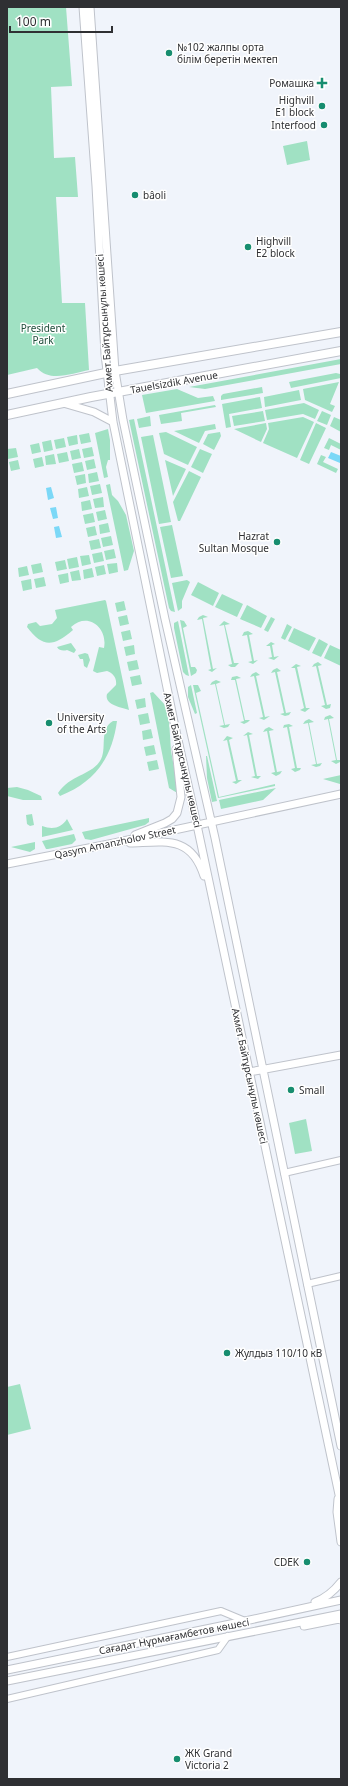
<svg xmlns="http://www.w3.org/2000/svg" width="348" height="1786" font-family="'Noto Sans',sans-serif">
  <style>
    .green { fill: #a0e1c3 }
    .water { fill: #7bd8f7 }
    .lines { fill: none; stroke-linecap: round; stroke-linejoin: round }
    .minor-casing { stroke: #bfc3cb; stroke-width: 8 }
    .tertiary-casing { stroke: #bfc3cb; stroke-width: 9 }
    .secondary-casing { stroke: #bfc3cb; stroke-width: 10 }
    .minor { stroke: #fff; stroke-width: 6 }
    .tertiary { stroke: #fff; stroke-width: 7 }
    .secondary { stroke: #fff; stroke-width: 8 }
    .poi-dot { fill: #178d6f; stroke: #fff; stroke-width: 1.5 }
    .labels { text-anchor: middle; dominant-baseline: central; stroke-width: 3; stroke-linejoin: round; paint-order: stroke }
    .poi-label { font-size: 10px; fill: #2f3033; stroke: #fff; text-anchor: start }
    .street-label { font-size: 10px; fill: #2f3033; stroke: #fff }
    .park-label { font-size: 10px; fill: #1e4d3a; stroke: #fff }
  </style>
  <rect width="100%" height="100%" fill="#f0f4fb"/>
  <path class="green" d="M7 7H66L72 86 51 87 54 158 75 157 78 197H56L62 303H85L89 370C73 373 50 383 37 368L7 375Z
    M307 141 310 160 287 165 283 146Z
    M341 359V364L205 389 189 387Z
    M336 373 340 374 341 378 291 388 289 382Z
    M339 382 330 404 335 406 332 412 305 400 303 389Z
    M262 387 263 393 221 400V396L223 394Z
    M177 389 198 398 213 396 215 401 146 413 142 395Z
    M299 390 301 400 265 407 264 397Z
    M260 397 262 408 229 414 231 427 226 428 222 404Z
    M304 403 319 410 315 419 303 414 267 420 265 410Z
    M215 405 216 407 181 413 182 421 161 424 159 415Z
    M263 411 265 421 234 426 232 416Z
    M322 411 331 415 327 425 317 421Z
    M150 416 151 426 139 428 137 419Z
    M303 417 314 422 297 458 263 443 269 429 268 423Z
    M334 417 341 420V432L330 426Z
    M134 419 175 612 171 611 169 608 129 420Z
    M266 423 267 429 261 442 234 429Z
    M316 423 326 428 309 464 300 460Z
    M215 424 216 429 205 431 199 443 174 431Z
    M108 429 110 440V460H108L106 467 108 477 104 478 95 433Z
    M166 432 197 447 188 465 164 454 159 433Z
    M220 432 221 436 214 450 203 444 208 434Z
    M89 433 91 442 81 444 79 435Z
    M77 435 78 444 69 446 67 437Z
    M153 435 171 522 159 524 141 437Z
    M64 438 66 447 56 449 54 440Z
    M329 438 341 444V450L331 445 329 450 324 448Z
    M51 440 53 450 44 452 42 442Z
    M39 443 41 452 32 454 30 445Z
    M92 447 94 456 84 458 82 449Z
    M16 448 18 457 8 459 7 449Z
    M79 449 81 458 72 460 70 451Z
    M200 449 212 454 203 473 191 467Z
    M67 452 69 461 59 463 57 454Z
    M54 454 56 464 46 465 45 456Z
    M321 455 326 457 323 462 338 469 336 473 317 464Z
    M42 457 44 466 35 468 33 459Z
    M94 459 96 468 87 470 85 461Z
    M18 460 20 469 11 471 9 462Z
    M165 460 186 469 173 496Z
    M82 462 84 471 74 473 72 464Z
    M189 471 201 477 180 521H178L173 502Z
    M97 472 99 481 89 483 88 474Z
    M85 474 86 483 77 485 75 476Z
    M100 484 102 493 92 495 90 486Z
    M110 484 112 495 118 501 126 515 134 551 128 570 124 571 106 485Z
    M87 487 89 496 79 498 78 489Z
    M103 497 104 507 95 508 93 499Z
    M90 500 92 509 82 511 81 502Z
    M105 510 107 519 98 521 96 512Z
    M93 513 95 522 85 524 83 515Z
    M108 523 110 532 100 534 99 525Z
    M172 525 183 576 171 578 160 527Z
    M95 526 97 535 88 537 86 528Z
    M111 536 113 545 103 547 101 538Z
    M99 539 101 548 91 550 89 541Z
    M114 549 116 558 106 560 104 551Z
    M102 552 104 561 94 563 92 554Z
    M89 555 91 564 82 566 80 556Z
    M77 557 79 567 69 569 67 559Z
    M65 560 67 569 57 571 55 562Z
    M41 563 43 572 33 574 31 565Z
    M117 563 118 572 109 574 107 564Z
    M104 565 106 574 97 576 95 567Z
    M27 566 29 575 19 577 18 568Z
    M92 568 94 577 84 579 83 570Z
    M79 570 81 580 72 581 70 572Z
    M68 573 69 582 60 584 58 575Z
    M44 577 46 586 36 588 34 579Z
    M31 579 32 589 23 591 21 581Z
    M187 580 190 582 182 601V608L178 611 172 583Z
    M198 582 219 593 213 606 191 595Z
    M222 594 243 604 237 617 215 607Z
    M105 600 106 601 129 710C121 707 104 705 107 694L116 685C117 678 113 673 107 671L97 673 93 671 99 647 104 648C108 628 88 611 71 627L73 630C53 647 43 648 27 627L28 624 36 622 40 626 52 624 57 618 55 610Z
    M124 601 126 610 117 612 115 603Z
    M247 605 267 616 261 628 240 619Z
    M127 615 129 624 120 626 118 617Z
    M203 615 208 617 203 618 213 669 217 668 212 672 208 670 211 669 202 619 197 620 199 617Z
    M271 617 275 619 268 632 264 630Z
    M180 620 184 621 187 626 183 628 191 667H195L197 670 196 673 191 676Z
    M178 621 189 676 186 675 183 672 174 628V623Z
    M224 621 230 624 225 625 234 663H239L235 667H231L228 665 232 664 224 625 219 626Z
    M287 624 292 627 285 640 281 638Z
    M294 628 316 638 309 651 288 641Z
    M130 630 132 639 123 641 121 632Z
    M248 631 253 634 249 635 254 661 258 660 253 664 248 662 252 661 247 635 242 636 244 632Z
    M319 639 328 644 321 657 312 653Z
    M271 642 275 644 272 645 274 657 279 656 274 660 268 658 272 657 270 646H266Z
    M71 643 76 650 74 653 67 650C64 651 59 651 57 647Z
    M134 645 135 654 126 656 124 647Z
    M330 645 341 650V666L324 658Z
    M85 653 88 654 90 660 87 668 84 666 83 659H80L78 655Z
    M137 660 139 669 129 671 127 662Z
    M318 662 322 665 318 666 327 705 331 704 330 708 326 709 321 706 325 705 316 666 312 667 314 664Z
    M296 664 301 666 297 667 306 708H310L305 712 300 710 304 708 295 668H291Z
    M277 668 281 671 277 672 286 713 291 712 289 715 285 716 280 714 284 713 275 672 271 673 273 670Z
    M256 672 260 675 256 676 265 717 270 716 264 720 259 718 263 717 254 676 250 677 252 674Z
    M140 675 142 684 132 686 130 677Z
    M237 676 241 678 236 679 245 720H250L248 722 244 724 240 722 244 721 235 680H231L232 677Z
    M216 680 221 682 216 684 225 725 230 724 228 727 224 728 219 726 224 725 215 684 210 685 212 682Z
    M191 685 197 713 195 714 188 697V687Z
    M193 685H198L201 691 196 693 219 797 275 784V786L218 798Z
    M153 692 166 706 169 720 171 751 179 794 169 788 150 693Z
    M145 698 146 707 137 709 135 700Z
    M148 713 150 723 140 725 138 715Z
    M330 715 334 718 329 719 337 760H341L340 762 336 764 331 761 336 760 328 719 324 720 325 717Z
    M309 719 314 722 309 723 317 764 322 763 320 766 316 767 311 765 316 764 308 723 303 724 305 721Z
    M113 721H117C112 758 95 782 60 796L58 793C71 774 90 776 100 761 108 749 98 730 113 721Z
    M289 724 293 726 289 727 297 768H301L300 770 295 772 291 769 295 768 287 727 283 728 284 725Z
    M269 727 274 730 269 731 277 772 282 771 280 774 276 776 271 773 275 772 267 731 263 732 265 729Z
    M151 729 153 738 143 740 142 731Z
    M248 732 253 734 249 735 257 776H261L258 779 251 777 255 776 247 735 243 736Z
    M227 736 233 738 229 740 238 780H242L236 784 232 782 236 781 227 740 223 741Z
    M154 745 156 754 146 756 144 747Z
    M206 756H207L217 801 212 802 207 778Z
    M157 760 159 769 149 771 147 762Z
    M341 775 340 784 323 779Z
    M17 787 28 790 41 796 42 800H23L7 796V788Z
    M276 788 263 800 221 809 219 800Z
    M32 814 34 825 30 826 27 824 26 815Z
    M149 818V822L145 825 91 840 85 839 82 832Z
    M67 819 73 830 42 837V826C53 830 61 828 67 819Z
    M74 834 76 840 72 844 48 849H46L42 841Z
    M35 842V849L30 852 11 847Z
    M306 1119 312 1151 295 1154 289 1123Z
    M20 1384 31 1429 7 1435V1387Z"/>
  <path class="water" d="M331 452 341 456 340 463 328 458Z
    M51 487 54 498 48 500 46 488Z
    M56 507 58 518 53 519 50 508Z
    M59 526 62 537 56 538 54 527Z"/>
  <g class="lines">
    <g class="minor-casing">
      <path id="minor" d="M284 1173 341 1160
        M307 1284 341 1276
        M7 1657 221 1611 245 1621
        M7 1699 218 1650 228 1636"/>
    </g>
    <g class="tertiary-casing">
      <path id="tertiary" d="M83 7 96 186 105 354 113 422 174 722 197 825 341 1504
        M90 7 115 371 123 420 165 619 215 838 341 1446
        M63 403 94 412 113 422
        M135 835 165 823 172 819 177 813 181 797 176 749
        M130 843C165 842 191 835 204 876
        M7 864 114 843 341 794
        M249 1072 341 1055
        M338 1499 337 1512 341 1542
        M315 1602C326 1598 334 1591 341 1582
        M304 1626 339 1619 341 1620
        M7 1670 245 1621 341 1600
        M7 1681 341 1614"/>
    </g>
    <g class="secondary-casing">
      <path id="secondary" d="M7 394 115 371 341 332
        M7 415 91 397 341 351"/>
    </g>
    <use href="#minor" class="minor"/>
    <use href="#tertiary" class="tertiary"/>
    <use href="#secondary" class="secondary"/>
  </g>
  <g class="poi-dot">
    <circle cx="169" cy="53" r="4"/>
    <path d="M320 77h4v4h4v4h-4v4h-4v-4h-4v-4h4z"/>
    <circle cx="322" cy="106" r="4"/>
    <circle cx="324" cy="125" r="4"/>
    <circle cx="135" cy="195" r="4"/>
    <circle cx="248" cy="247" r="4"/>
    <circle cx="277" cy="542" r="4"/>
    <circle cx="49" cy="723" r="4"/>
    <circle cx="291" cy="1090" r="4"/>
    <circle cx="227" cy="1353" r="4"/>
    <circle cx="307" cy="1562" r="4"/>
    <circle cx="177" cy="1759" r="4"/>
  </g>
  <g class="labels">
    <g class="poi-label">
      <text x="177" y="47">№102 жалпы орта<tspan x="177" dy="12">білім беретін мектеп</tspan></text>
      <text x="314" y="83" text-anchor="end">Ромашка</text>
      <text x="314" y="100" text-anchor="end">Highvill<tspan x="314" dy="12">E1 block</tspan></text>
      <text x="316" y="125" text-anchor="end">Interfood</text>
      <text x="143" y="195">bâoli</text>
      <text x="256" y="241">Highvill<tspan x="256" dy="12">E2 block</tspan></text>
      <text x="269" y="536" text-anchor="end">Hazrat<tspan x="269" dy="12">Sultan Mosque</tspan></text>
      <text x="57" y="717">University<tspan x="57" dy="12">of the Arts</tspan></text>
      <text x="299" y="1090">Small</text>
      <text x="235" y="1353">Жулдыз 110/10 кВ</text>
      <text x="299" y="1562" text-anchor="end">CDEK</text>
      <text x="185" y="1753">ЖК Grand<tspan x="185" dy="12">Victoria 2</tspan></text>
    </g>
    <g class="street-label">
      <text transform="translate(104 323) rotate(-94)">Ахмет Байтұрсынұлы көшесі</text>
      <text transform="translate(174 382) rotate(-10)">Tauelsizdik Avenue</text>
      <text transform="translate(183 760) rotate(77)">Ахмет Байтұрсынұлы көшесі</text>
      <text transform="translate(115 842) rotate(-12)">Qasym Amanzholov Street</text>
      <text transform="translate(250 1076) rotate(78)">Ахмет Байтұрсынұлы көшесі</text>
      <text transform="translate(174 1636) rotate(-11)">Сағадат Нұрмағамбетов көшесі</text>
    </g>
    <g class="park-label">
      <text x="43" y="328">President<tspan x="43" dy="12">Park</tspan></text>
    </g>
  </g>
  <rect width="348" height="1786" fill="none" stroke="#2f3033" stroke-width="16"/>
  <path d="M10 26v6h102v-6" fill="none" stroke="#2f3033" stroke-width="2"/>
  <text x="16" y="26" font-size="12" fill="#2f3033" stroke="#ffffff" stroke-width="3" paint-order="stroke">100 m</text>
</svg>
